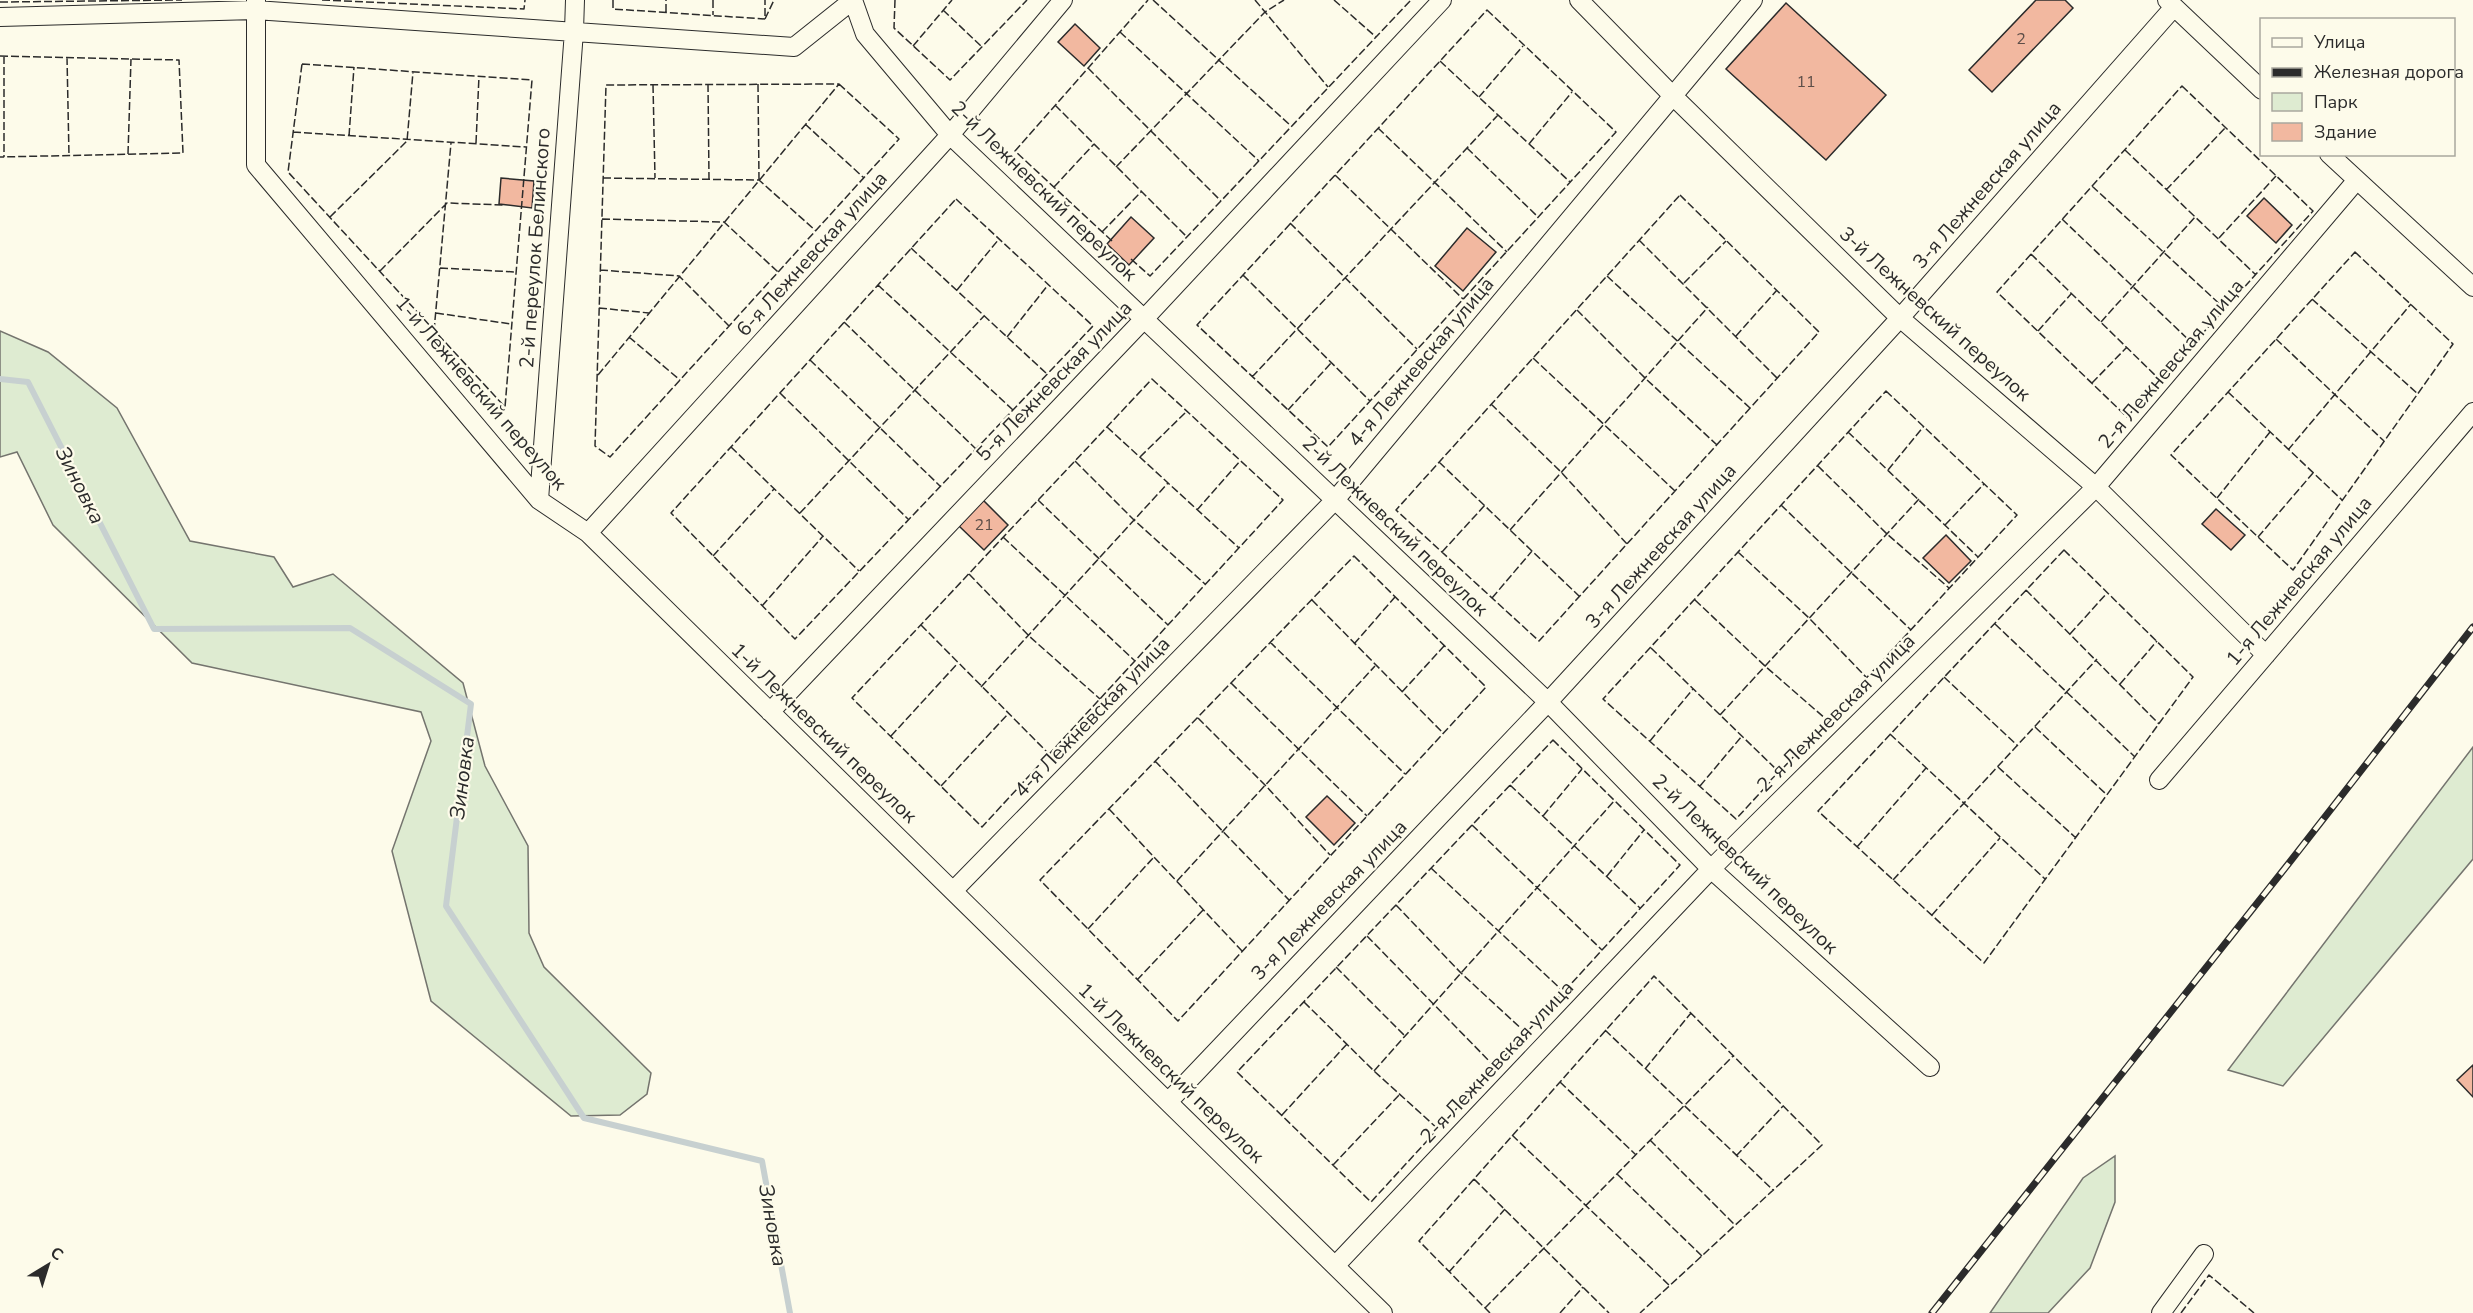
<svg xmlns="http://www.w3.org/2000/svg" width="2473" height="1313" font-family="'Nunito Sans',sans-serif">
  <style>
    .green { fill: #deebd1; stroke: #74746e; stroke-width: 1.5 }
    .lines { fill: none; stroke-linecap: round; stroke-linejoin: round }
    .stream { stroke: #c7d0d0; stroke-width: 6 }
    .building { fill: #f2b8a0; stroke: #2b2b2b; stroke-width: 1.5 }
    .street-casing { stroke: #2b2b2b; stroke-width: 20 }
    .street { stroke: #fdfbea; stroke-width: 18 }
    .rail-casing { stroke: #2b2b2b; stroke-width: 7 }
    .rail { stroke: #fdfbea; stroke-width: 4.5; stroke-dasharray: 14; stroke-linecap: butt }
    .fence { stroke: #2b2b2b; stroke-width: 1.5; stroke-dasharray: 8 3; stroke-linecap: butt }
    .labels { text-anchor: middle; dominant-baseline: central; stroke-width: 4.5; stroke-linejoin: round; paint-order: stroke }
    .number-label { font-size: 16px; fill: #5d4e48 }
    .street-label { font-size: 20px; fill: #2b2b2b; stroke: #fdfbea }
    .water-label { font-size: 21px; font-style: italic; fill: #2b2b2b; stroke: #fdfbea }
  </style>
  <rect width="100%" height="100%" fill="#fdfbea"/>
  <path class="green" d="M0 331 48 352 117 408 190 541 274 557 293 587 333 574 463 683 485 766 528 846 529 933 544 967 651 1073 647 1094 620 1115 571 1116 431 1001 392 851 431 741 421 712 192 663 53 525 17 452 0 457Z
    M2473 747V859L2283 1086 2228 1070Z
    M2115 1156V1202L2090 1268 2048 1313H1990L2083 1178Z"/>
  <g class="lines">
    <path class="stream" d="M0 379 28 382 154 629 350 628 471 704 446 906 584 1118 762 1161 790 1313"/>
  </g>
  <path class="building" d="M2036 0H2065L2073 8 1992 92 1969 70Z
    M1786 3 1886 95 1826 160 1726 69Z
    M1075 24 1100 48 1084 66 1058 42Z
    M501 178 534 181 532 208 499 204Z
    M2264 198 2292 225 2276 243 2247 216Z
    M1131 217 1154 238 1129 265 1107 244Z
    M1467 228 1496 252 1463 291 1435 266Z
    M983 500 1008 525 984 550 959 526Z
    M2216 509 2245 535 2231 550 2202 524Z
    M1946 535 1971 561 1949 583 1923 558Z
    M1327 796 1355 823 1334 845 1306 817Z
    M2473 1065V1097L2457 1080Z"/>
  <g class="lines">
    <g class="street-casing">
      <path id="street" d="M256 0V165L539 500 588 533 1383 1313
        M853 0 865 34 950 135 1548 702 1711 869 1930 1067
        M1579 0 1673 96 1900 318 2096 487 2266 655
        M2167 0 2262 90
        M0 17 255 10 794 47 853 0
        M2329 154 2473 287
        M539 500 574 31 575 0
        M588 533 950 135 1063 0
        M770 712 1144 319 1442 0
        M2159 780 2473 412
        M953 891 1335 500 1753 0
        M1168 1102 1548 702 1900 318 2174 7
        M1335 1266 1711 869 2096 487 2356 181
        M2161 1313 2204 1254"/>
    </g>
    <use href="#street" class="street"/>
    <g class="rail-casing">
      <path id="rail" d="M1932 1313 2289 863 2473 627"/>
    </g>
    <use href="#rail" class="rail"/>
    <path class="fence" d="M322 0 524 9 525 0
      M613 0V9L765 19
      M713 0V15
      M895 0 894 28 950 80 1027 0
      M1153 0 1291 126
      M1255 0 1328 87
      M1334 0 1376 37
      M0 2 182 0
      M943 10 982 47
      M1487 10 1616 132 1328 447 1197 325Z
      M666 12V0
      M765 16V0
      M765 19 774 0
      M1120 32 1259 161
      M913 46 952 0
      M0 56 179 60 183 153 0 157
      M4 56V157
      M67 57 69 156
      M1440 61 1570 182
      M302 64 532 80 505 407 288 172Z
      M1088 68 1221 201
      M708 84 709 179
      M758 84 759 180
      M839 84 899 139 610 457 595 446 606 85Z
      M653 85 655 178
      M2182 86 2313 211 2127 417 1997 292Z
      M1479 97 1523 46
      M1055 105 1187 237
      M805 124 864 178
      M1378 128 1507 252
      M293 132 526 147
      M349 136 354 67
      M476 143 479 76
      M1529 144 1572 92
      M1467 148 1538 217
      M2125 150 2256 275
      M128 154 131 59
      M1116 167 1265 12 1284 0
      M1335 175 1463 299
      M603 178 759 180 816 231
      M2092 186 2225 309
      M1054 187 1094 144
      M2166 190 2225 128
      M1680 195 1819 332 1539 641 1396 510Z
      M956 199 1093 326 795 639 671 513Z
      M330 217 407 141 413 72
      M602 219 724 222 778 272
      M2062 219 2193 344
      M1290 223 1417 349
      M1102 232 1141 192
      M2219 238 2276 176
      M1639 240 1777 378
      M1112 241 1015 151 1148 0
      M911 248 1047 374
      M2355 252 2453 344 2293 570 2171 455Z
      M2031 254 2160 380
      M1131 259 1150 276 1411 0
      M440 268 516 272
      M600 270 679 276 729 326
      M380 271 447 203 504 205
      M1243 275 1370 401
      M1607 276 1750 408
      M1684 283 1726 241
      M878 285 1013 410
      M957 290 999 239
      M2312 299 2418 394
      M599 308 649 313
      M1577 310 1645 378 1717 445
      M436 313 511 324
      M844 322 976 449
      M2101 322 2195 217
      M434 331 451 143
      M2038 331 2071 294
      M1736 336 1777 290
      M629 337 680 380
      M1007 337 1048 285
      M2276 339 2384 441
      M1533 358 1675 491
      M810 360 940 486
      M598 375 839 84
      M1252 377 1498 115
      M1152 379 1283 500 982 827 852 698Z
      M2092 383 2127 347
      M1886 391 2017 515 1736 819 1603 699Z
      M2228 392 2342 500
      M780 393 908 519
      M1491 404 1561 472 1627 544
      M1288 410 1332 362
      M1107 427 1239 548
      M1848 432 1978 557
      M731 447 859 571
      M2288 450 2411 304
      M1140 457 1187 411
      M1075 461 1134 520 1205 584
      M1439 462 1579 596
      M1818 466 1887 534 1949 588
      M1888 470 1924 426
      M2217 498 2270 432
      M1038 500 1168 625
      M1781 505 1911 630
      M1197 510 1240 461
      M800 513 984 316
      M1945 525 1984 484
      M1510 530 1708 307
      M1003 537 1135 661
      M2258 537 2313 473
      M2064 550 2193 677 1984 963 1818 811Z
      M1442 552 1485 505
      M1738 552 1809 618 1866 677
      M713 556 774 489
      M1354 556 1486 687 1178 1021 1040 880Z
      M969 574 1029 636 1100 699
      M2026 590 2159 724
      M1492 598 1532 551
      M1312 600 1443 733
      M1695 600 1765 666 1827 720
      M762 606 823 536
      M1995 624 2135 757
      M921 625 1049 754
      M2070 634 2107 593
      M1270 642 1405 774
      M1354 644 1395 597
      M1651 648 1779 772
      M1944 677 2018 746
      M1231 683 1367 816
      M2120 684 2157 641
      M981 687 1168 483
      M1402 692 1444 646
      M1720 715 1919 499
      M1198 718 1265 785 1330 855
      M2035 727 2107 795
      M1890 734 2045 879
      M891 736 958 663
      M1553 740 1680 865 1371 1202 1237 1072Z
      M1650 741 1693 689
      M1155 761 1289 900
      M1998 767 2076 838
      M1510 785 1640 908
      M941 786 1008 714
      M1700 786 1742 736
      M1109 809 1242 951
      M1543 816 1582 769
      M1472 825 1602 950
      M1857 847 1926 768
      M1431 868 1564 992
      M1607 876 1644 830
      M1893 880 2097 659
      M1177 881 1375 666
      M1396 905 1461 973 1526 1033
      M1932 915 2000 838
      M1088 929 1154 857
      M1367 936 1495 1067
      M1336 967 1405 1036
      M1137 980 1203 910
      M1304 1002 1374 1071 1438 1129
      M1605 1030 1773 1190
      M1645 1069 1691 1013
      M1374 1071 1614 801
      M1560 1082 1636 1155
      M1282 1115 1347 1044
      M1512 1135 1670 1286
      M1650 1140 1735 1225
      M1736 1156 1783 1106
      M1333 1165 1400 1094
      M1617 1174 1702 1256
      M1474 1179 1609 1313
      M1449 1272 1505 1209
      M1485 1308 1733 1056
      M1490 1313 1419 1241 1654 976 1822 1145 1640 1313
      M1560 1313 1583 1287
      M2181 1313 2209 1275 2254 1313"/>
  </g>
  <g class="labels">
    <g class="number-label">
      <text x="2021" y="39">2</text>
      <text x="1806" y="82">11</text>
      <text x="984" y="525">21</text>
    </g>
    <g class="street-label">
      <text transform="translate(1987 185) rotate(-49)">3-я Лежневская улица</text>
      <text transform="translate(1044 191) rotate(44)">2-й Лежневский переулок</text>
      <text transform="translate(535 248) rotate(-86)">2-й переулок Белинского</text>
      <text transform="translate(812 254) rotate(-48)">6-я Лежневская улица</text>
      <text transform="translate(1935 314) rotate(42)">3-й Лежневский переулок</text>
      <text transform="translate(1421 362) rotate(-50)">4-я Лежневская улица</text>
      <text transform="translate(2171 364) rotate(-50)">2-я Лежневская улица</text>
      <text transform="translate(1054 381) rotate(-46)">5-я Лежневская улица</text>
      <text transform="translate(481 393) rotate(49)">1-й Лежневский переулок</text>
      <text transform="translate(1395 526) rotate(44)">2-й Лежневский переулок</text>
      <text transform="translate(1661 546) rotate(-48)">3-я Лежневская улица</text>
      <text transform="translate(2299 581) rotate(-50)">1-я Лежневская улица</text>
      <text transform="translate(1836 713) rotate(-45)">2-я Лежневская улица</text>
      <text transform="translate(1092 717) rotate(-46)">4-я Лежневская улица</text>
      <text transform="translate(824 733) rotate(44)">1-й Лежневский переулок</text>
      <text transform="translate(1745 864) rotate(44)">2-й Лежневский переулок</text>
      <text transform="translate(1329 900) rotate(-46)">3-я Лежневская улица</text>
      <text transform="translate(1497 1062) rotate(-47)">2-я Лежневская улица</text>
      <text transform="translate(1171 1073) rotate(44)">1-й Лежневский переулок</text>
    </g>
    <g class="water-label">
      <text transform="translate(80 485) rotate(63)">Зиновка</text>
      <text transform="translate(462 778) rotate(-83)">Зиновка</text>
      <text transform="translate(773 1225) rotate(80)">Зиновка</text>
    </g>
  </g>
  <rect x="2260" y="18" width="195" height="138" fill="#fdfbea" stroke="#a9a89e" stroke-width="1.5"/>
  <rect x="2272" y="38" width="30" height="9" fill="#fdfbea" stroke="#a9a89e" stroke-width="1.5"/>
  <text x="2314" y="48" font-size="18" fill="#2b2b2b">Улица</text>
  <rect x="2272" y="68" width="30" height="9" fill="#2b2b2b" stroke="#a9a89e" stroke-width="1.5"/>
  <text x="2314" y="78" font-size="18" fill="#2b2b2b">Железная дорога</text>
  <rect x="2272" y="93" width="30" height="18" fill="#deebd1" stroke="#a9a89e" stroke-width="1.5"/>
  <text x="2314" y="108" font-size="18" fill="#2b2b2b">Парк</text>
  <rect x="2272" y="123" width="30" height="18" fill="#f2b8a0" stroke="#a9a89e" stroke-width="1.5"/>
  <text x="2314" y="138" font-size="18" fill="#2b2b2b">Здание</text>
  <g transform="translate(48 1265) rotate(38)" stroke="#fdfbea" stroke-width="4.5" paint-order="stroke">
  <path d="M0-4.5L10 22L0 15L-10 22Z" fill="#2b2b2b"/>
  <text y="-9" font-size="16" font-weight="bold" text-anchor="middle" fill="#2b2b2b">С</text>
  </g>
</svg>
